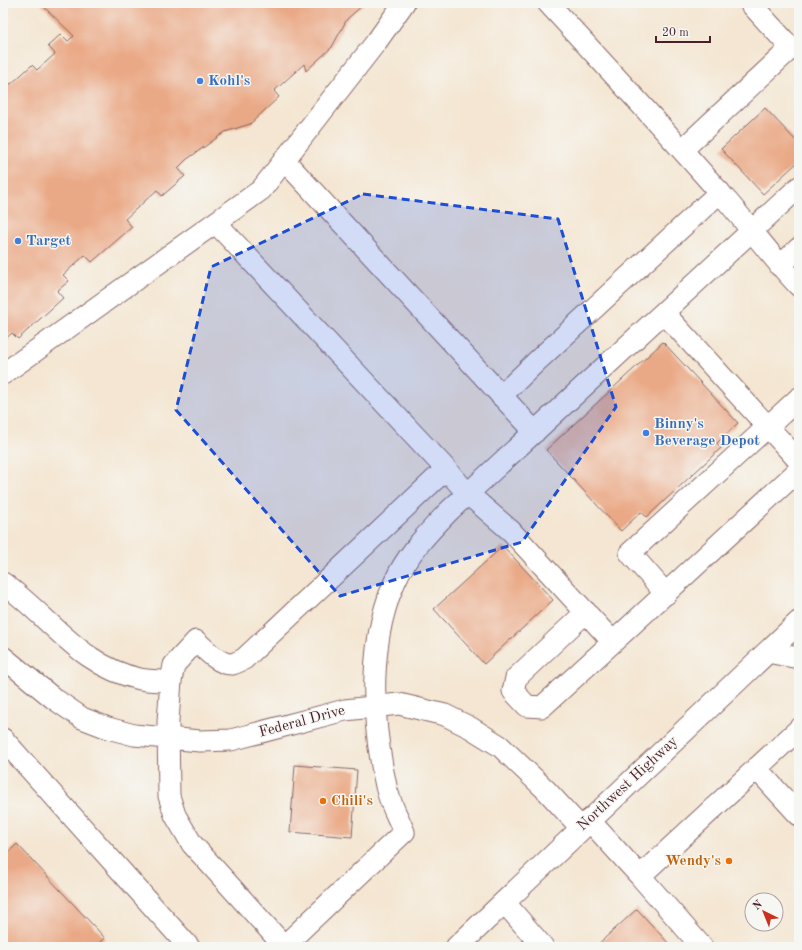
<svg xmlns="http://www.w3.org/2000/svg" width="802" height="950" font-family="'Old Standard TT',serif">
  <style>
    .building { fill: #eaa986 }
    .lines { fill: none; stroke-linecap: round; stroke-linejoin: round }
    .minor-casing { stroke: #866565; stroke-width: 23 }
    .major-casing { stroke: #866565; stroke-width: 24 }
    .minor { stroke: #fff; stroke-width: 21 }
    .major { stroke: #fff; stroke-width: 22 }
    .marked { fill: #1d4ed8; fill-opacity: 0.2; stroke: #1d4ed8; stroke-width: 3; stroke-dasharray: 8 5; stroke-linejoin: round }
    .shop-dot { fill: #3f7fe0; stroke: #f6f6f2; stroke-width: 1.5 }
    .food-dot { fill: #e8710a; stroke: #f6f6f2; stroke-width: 1.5 }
    .labels { text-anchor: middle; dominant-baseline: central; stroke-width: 3; stroke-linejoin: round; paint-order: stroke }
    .shop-label { font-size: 15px; font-weight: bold; fill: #366cbe; stroke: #f6f6f2; text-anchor: start }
    .street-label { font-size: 15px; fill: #4a1f2b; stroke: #f6f6f2 }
    .food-label { font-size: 15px; font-weight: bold; fill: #c56008; stroke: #f6f6f2; text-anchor: start }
  </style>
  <rect width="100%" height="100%" fill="#f6f6f2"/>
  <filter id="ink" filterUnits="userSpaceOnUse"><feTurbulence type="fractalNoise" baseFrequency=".025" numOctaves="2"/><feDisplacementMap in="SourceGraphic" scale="8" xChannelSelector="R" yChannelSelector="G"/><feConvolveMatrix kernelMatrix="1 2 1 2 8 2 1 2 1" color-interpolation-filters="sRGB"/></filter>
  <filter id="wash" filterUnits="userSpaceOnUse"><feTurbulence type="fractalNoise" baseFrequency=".012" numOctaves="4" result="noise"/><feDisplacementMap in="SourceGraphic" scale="16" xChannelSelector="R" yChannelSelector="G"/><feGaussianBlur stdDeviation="0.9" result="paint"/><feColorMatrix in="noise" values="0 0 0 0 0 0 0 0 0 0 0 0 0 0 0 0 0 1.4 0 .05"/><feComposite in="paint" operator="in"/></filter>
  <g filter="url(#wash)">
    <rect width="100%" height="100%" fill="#f4e6d2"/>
    <g id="blocks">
      <path class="building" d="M40 3H365L347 19 332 47 306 71 304 64 274 91 279 97 250 124 225 132 186 160 178 168 185 176 162 196 157 190 125 219 132 227 92 262 85 255 63 275 69 281 57 291 63 298 18 339 12 333 3 341V82L11 84 32 65 37 70 55 54 48 46 61 34 68 41 74 36Z
        M765 108 799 144V161L763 194 721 149Z
        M663 342 738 423 717 443 721 448 647 517 641 512 621 531 546 450Z
        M503 546 553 600 484 664 434 609Z
        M295 765 357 770 352 837 290 832Z
        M17 844 105 938 96 947H3V857Z
        M637 909 672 947H595Z"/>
    </g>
  </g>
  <g filter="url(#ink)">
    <use href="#blocks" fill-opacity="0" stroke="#866565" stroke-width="1"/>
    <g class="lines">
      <g class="minor-casing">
        <path id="minor" d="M548 3C606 66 664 129 721 194 748 224 771 257 799 286
          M682 150 791 48 750 3
          M284 160 535 432
          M216 223 446 469
          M780 266 799 248
          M664 313 799 461
          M3 374 261 190 377 41 404 3
          M501 396 537 361 720 192
          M3 583C49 616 81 667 140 679 150 681 161 681 171 681L168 721 169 796 175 815 192 844 284 946 404 832C398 817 389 802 386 786 371 718 367 636 399 573 412 549 431 530 449 511L799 187
          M666 594 630 553 799 398
          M586 612 516 678 513 691 527 706 542 707 613 642
          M767 652 799 658
          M3 657 53 698 82 718 108 728 134 735 200 741 231 740 345 710 399 704 445 715 471 728 500 746 546 790 581 828
          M171 681 174 665 196 641C205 649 219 665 232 664 236 663 240 661 244 659L446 469 468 494 511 531 613 642 799 470
          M3 739 189 947
          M756 768 799 815
          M589 820 640 876 799 729
          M640 876 702 947
          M504 902 543 947"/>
      </g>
      <g class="major-casing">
        <path id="major" d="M457 947 799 622"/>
      </g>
      <use href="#minor" class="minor"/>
      <use href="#major" class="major"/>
    </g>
  </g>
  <path class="marked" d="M363 194 558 219 616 407 522 542 340 596 176 410 211 267Z"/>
  <g class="shop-dot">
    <circle cx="200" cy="81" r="4"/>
    <circle cx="18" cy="241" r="4"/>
    <circle cx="646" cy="433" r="4"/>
  </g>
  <g class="food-dot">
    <circle cx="323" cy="801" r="4"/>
    <circle cx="729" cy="861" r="4"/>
  </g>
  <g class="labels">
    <g class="shop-label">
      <text x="208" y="81">Kohl's</text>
      <text x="26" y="241">Target</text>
      <text x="654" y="424">Binny's<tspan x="654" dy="17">Beverage Depot</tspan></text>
    </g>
    <g class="street-label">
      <text transform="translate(302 722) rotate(-15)">Federal Drive</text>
      <text transform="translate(628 784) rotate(-43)">Northwest Highway</text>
    </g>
    <g class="food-label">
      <text x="331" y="801">Chili's</text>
      <text x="721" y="861" text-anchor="end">Wendy's</text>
    </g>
  </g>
  <rect width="802" height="950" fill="none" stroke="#f6f6f2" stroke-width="16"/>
  <g transform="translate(764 912) rotate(317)"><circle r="19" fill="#f6f6f2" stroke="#b1a0a2"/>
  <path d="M0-3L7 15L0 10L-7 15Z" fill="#c8321e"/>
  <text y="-6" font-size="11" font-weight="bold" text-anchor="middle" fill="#4a1f2b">N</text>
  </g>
  <path d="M656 36v6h54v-6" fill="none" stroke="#4a1f2b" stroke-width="2"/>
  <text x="662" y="36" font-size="12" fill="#4a1f2b" stroke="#f6f6f2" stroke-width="3" paint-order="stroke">20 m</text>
</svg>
